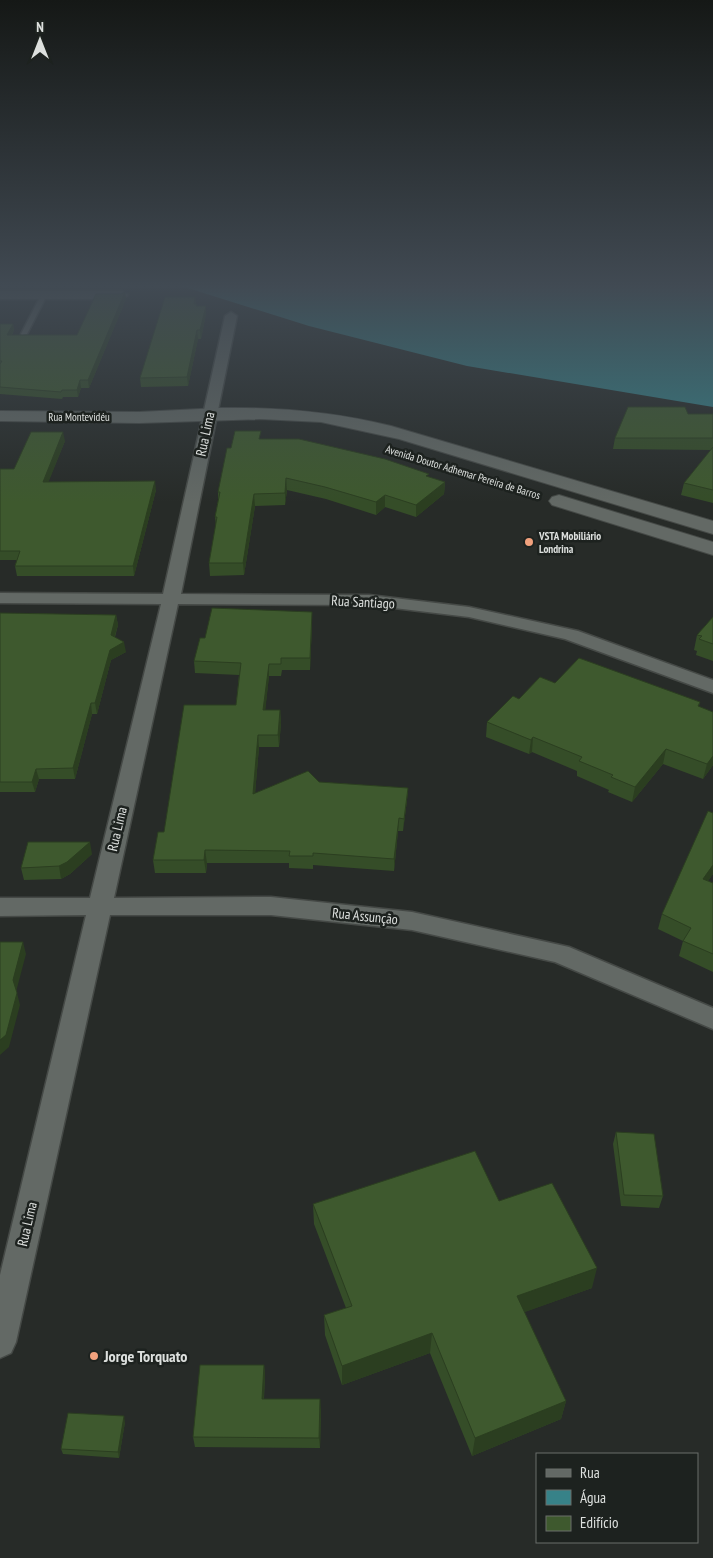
<svg xmlns="http://www.w3.org/2000/svg" width="713" height="1558" font-family="'PT Sans Narrow',sans-serif">
  <style>
    .water { fill: #378288 }
    .lines { fill: none; stroke-linecap: round; stroke-linejoin: round }
    .service-casing { stroke: #454946; stroke-width: 3 }
    .minor-casing { stroke: #454946; stroke-width: 3 }
    .tertiary-casing { stroke: #454946; stroke-width: 2 }
    .service { fill: #636965; fill-rule: evenodd }
    .minor { fill: #636965; fill-rule: evenodd }
    .tertiary { fill: #636965; fill-rule: evenodd }
    .wall { fill: #354d28 }
    .shaded-wall { fill: #2b3e20 }
    .building { fill: #3e592e; stroke: #2b3e20 }
    .poi-dot { fill: #f1a17d; stroke: #1d221f; stroke-width: 2 }
    .labels { text-anchor: middle; dominant-baseline: central; stroke-width: 5; stroke-linejoin: round; paint-order: stroke }
    .far-street-label { font-size: 11px; fill: #dde0de; stroke: #1d221f }
    .far-poi-label { font-size: 11px; font-weight: bold; fill: #dde0de; stroke: #1d221f; text-anchor: start }
    .street-label { font-size: 14px; fill: #dde0de; stroke: #1d221f }
    .near-poi-label { font-size: 16px; font-weight: bold; fill: #dde0de; stroke: #1d221f; text-anchor: start }
  </style>
  <rect width="100%" height="100%" fill="#272b28"/>
  <path class="water" d="M175 284H713V407L467 366 309 326Z"/>
  <g class="lines">
    <g class="service-casing">
      <path id="service" d="M44 293 47 295 27 334 22 335 21 334 41 295Z"/>
    </g>
    <g class="minor-casing">
      <path id="minor" d="M0 291H122L128 295 122 299H0Z
        M231 312 237 316 181 594 369 595 469 607 578 631 713 680V693L565 639 469 617 369 605 178 604 114 898 271 897 412 912 569 947 713 1008V1029L555 962 412 930 271 915H110L16 1342 11 1353 0 1358V1275L86 915 0 916V898H90L161 604 0 603V593L163 594 225 316Z"/>
    </g>
    <g class="tertiary-casing">
      <path id="tertiary" d="M220 408C279 407 334 412 391 426L713 521V534L399 439 321 422 260 419 139 423 0 421V411L139 412Z
        M559 495 713 542V555L552 505 549 501 552 497Z"/>
    </g>
    <use href="#service" class="service"/>
    <use href="#minor" class="minor"/>
    <use href="#tertiary" class="tertiary"/>
  </g>
  <path class="wall" d="M125 292 126 299 89 388H81L78 397H63L62 399 0 394V324H13L14 330 12 335H77L121 294Z
    M195 297 196 304 197 306H206V314L201 339H198L188 386 141 387 140 378Z
    M688 414H713V503L681 495 684 483 711 450 613 449 615 438Z
    M261 439 429 477 445 482 444 494 416 517 385 507 376 515 326 499 287 490 285 505 255 506 244 575 210 576 209 563 216 525 215 517 218 501V492L231 448Z
    M65 441 48 482 156 490 134 576H17L15 566 17 560H0V469H14Z
    M312 612V623L310 670H282L281 676H269L265 710H280L281 723 279 747H259L255 793 319 782 408 788 407 800 403 831H398L394 871 313 865V869L289 868V863H207L206 873H155L153 860 164 832 236 705 239 675 195 673 194 661 205 638Z
    M0 613 116 615 118 625 115 637 126 652 111 660 97 714H92L75 779H39L35 792H0Z
    M713 617V661L696 655 697 651 694 650 697 635Z
    M555 683 700 702 699 706 713 765 703 779 663 764 632 802 608 792 609 790 577 776V771L532 752 529 754 486 737 487 722Z
    M713 813V874L708 881 713 883V972L679 956 683 941 658 929 662 914Z
    M92 854 70 874 61 879 24 880 21 868Z
    M616 1132 663 1196 659 1208 621 1206 613 1144Z
    M499 1201 592 1288 524 1312 566 1401 561 1419 472 1456 430 1353 342 1385 325 1335 324 1315 346 1308 314 1224 313 1204Z
    M264 1365 265 1376 264 1399 321 1410 320 1448 195 1447 193 1437Z
    M125 1422 119 1458 63 1454 61 1449Z"/>
  <path class="shaded-wall" d="M125 292 126 299 89 388 88 380Z
    M206 306V314L201 339 200 330Z
    M13 324 14 330 8 342 7 335Z
    M197 330 198 339 188 386 187 377Z
    M80 380 81 388 78 397 77 390Z
    M63 432 65 441 45 491 43 482Z
    M286 478 287 490 285 505V493Z
    M155 481 156 490 134 576 133 566Z
    M445 482 444 494 416 517V505Z
    M254 494 255 506 244 575 243 563Z
    M385 495V507L376 515V502Z
    M312 612V623L310 670V658Z
    M116 615 118 625 112 645 111 635Z
    M124 642 126 652 111 660 97 714 95 703 110 650Z
    M269 664V676L264 723 263 710Z
    M91 703 92 714 75 779 73 768Z
    M280 710 281 723 279 747 278 735Z
    M258 735 259 747 254 807 253 794Z
    M533 737 532 752 529 754 531 740Z
    M666 749 663 764 632 802 635 787Z
    M713 756V765L703 779 707 764Z
    M36 769 39 779 35 792 32 782Z
    M408 788 407 800 403 831 404 819Z
    M399 818 398 831 394 871V859Z
    M90 842 92 854 70 874 61 879 59 866Z
    M205 850 207 863 206 873 204 860Z
    M713 865V874L699 894 703 879Z
    M23 942 26 954 16 992 13 980Z
    M17 993 20 1005 9 1047 0 1055V1040Z
    M597 1268 592 1288 514 1316 517 1296Z
    M432 1333 430 1353 342 1385V1366Z
    M264 1365 265 1376 263 1409 262 1399Z
    M320 1399 321 1410 320 1448 319 1438Z
    M566 1401 561 1419 472 1456 475 1438Z
    M124 1416 125 1422 119 1458 118 1452Z"/>
  <path class="building" d="M125 292 88 380H80L77 390H62L61 392 0 387V364L2 361H0V324H13L7 335H77L96 294H121Z
    M165 297H195L194 304H197L196 306H206L200 330H197L187 377 140 378Z
    M628 407H685L688 414H713V438H615Z
    M235 431H261L259 439H299L385 459 429 474 426 476 445 482 416 505 385 495 376 502 325 487 286 478 285 493 254 494 243 563H209L217 517H215L220 492H218L227 448H231Z
    M31 432H63L43 482 155 481 133 566H15L20 551H0V469H14Z
    M713 447V490L684 483Z
    M212 608 312 612 310 658H281V664H269L263 710H280L278 735H258L253 794 308 771 319 782 408 788 404 819 399 818 394 859 313 853V856H289L290 851 205 850 204 860H153L158 832H164L184 705H236L241 663 194 661 200 638H205Z
    M0 613 116 615 111 635 124 642 110 650 95 703H91L73 768 36 769 32 782H0Z
    M713 617V644L699 639 702 636 697 635Z
    M579 658 700 702 698 706 713 712V756L707 764 666 749 635 787 611 777 613 775 579 761 582 757 533 737 531 740 487 722 513 696 519 699 540 677 555 683Z
    M708 811 713 813V865L703 879 713 883V954L683 941 691 928 662 914Z
    M28 842H90L67 862 59 866 21 868Z
    M0 942H23L13 980 17 993 6 1035 0 1040Z
    M616 1132 654 1134 663 1196 624 1195Z
    M475 1151 499 1201 552 1183 597 1268 517 1296 566 1401 475 1438 432 1333 342 1366 324 1315 352 1306 313 1204Z
    M200 1365H264L262 1399H320L319 1438 193 1437Z
    M68 1413 124 1416 118 1452 61 1449Z"/>
  <linearGradient id="sky" x2="0" y2="1"><stop stop-color="#151816"/><stop offset="0.57" stop-color="#414a53"/><stop offset="1" stop-color="#414a53" stop-opacity="0"/></linearGradient>
  <rect width="713" height="502" fill="url(#sky)"/>
  <g class="poi-dot">
    <circle cx="529" cy="542" r="5"/>
    <circle cx="94" cy="1356" r="5"/>
  </g>
  <g class="labels">
    <g class="far-street-label">
      <text x="79" y="417">Rua Montevidéu</text>
      <text transform="translate(463 472) rotate(17)">Avenida Doutor Adhemar Pereira de Barros</text>
    </g>
    <g class="far-poi-label">
      <text x="539" y="536">VSTA Mobiliário<tspan x="539" dy="13">Londrina</tspan></text>
    </g>
    <g class="street-label">
      <text transform="translate(205 434) rotate(-78)">Rua Lima</text>
      <text transform="translate(363 602) rotate(3)">Rua Santiago</text>
      <text transform="translate(117 829) rotate(-77)">Rua Lima</text>
      <text transform="translate(365 916) rotate(6)">Rua Assunção</text>
      <text transform="translate(27 1224) rotate(-77)">Rua Lima</text>
    </g>
    <g class="near-poi-label">
      <text x="104" y="1356">Jorge Torquato</text>
    </g>
  </g>
  <rect x="536" y="1453" width="162" height="90" fill="#1d221f" stroke="#6a6e6b"/>
  <rect x="546" y="1469" width="25" height="8" fill="#636965" stroke="#6a6e6b"/>
  <text x="580" y="1478" font-size="15" fill="#dde0de">Rua</text>
  <rect x="546" y="1490" width="25" height="15" fill="#378288" stroke="#6a6e6b"/>
  <text x="580" y="1503" font-size="15" fill="#dde0de">Água</text>
  <rect x="546" y="1516" width="25" height="15" fill="#3e592e" stroke="#6a6e6b"/>
  <text x="580" y="1528" font-size="15" fill="#dde0de">Edifício</text>
  <g transform="translate(40 40)" stroke="#1d221f" stroke-width="4" paint-order="stroke">
  <path d="M0-4L9 19L0 12L-9 19Z" fill="#dde0de"/>
  <text y="-8" font-size="14" font-weight="bold" text-anchor="middle" fill="#dde0de">N</text>
  </g>
</svg>
